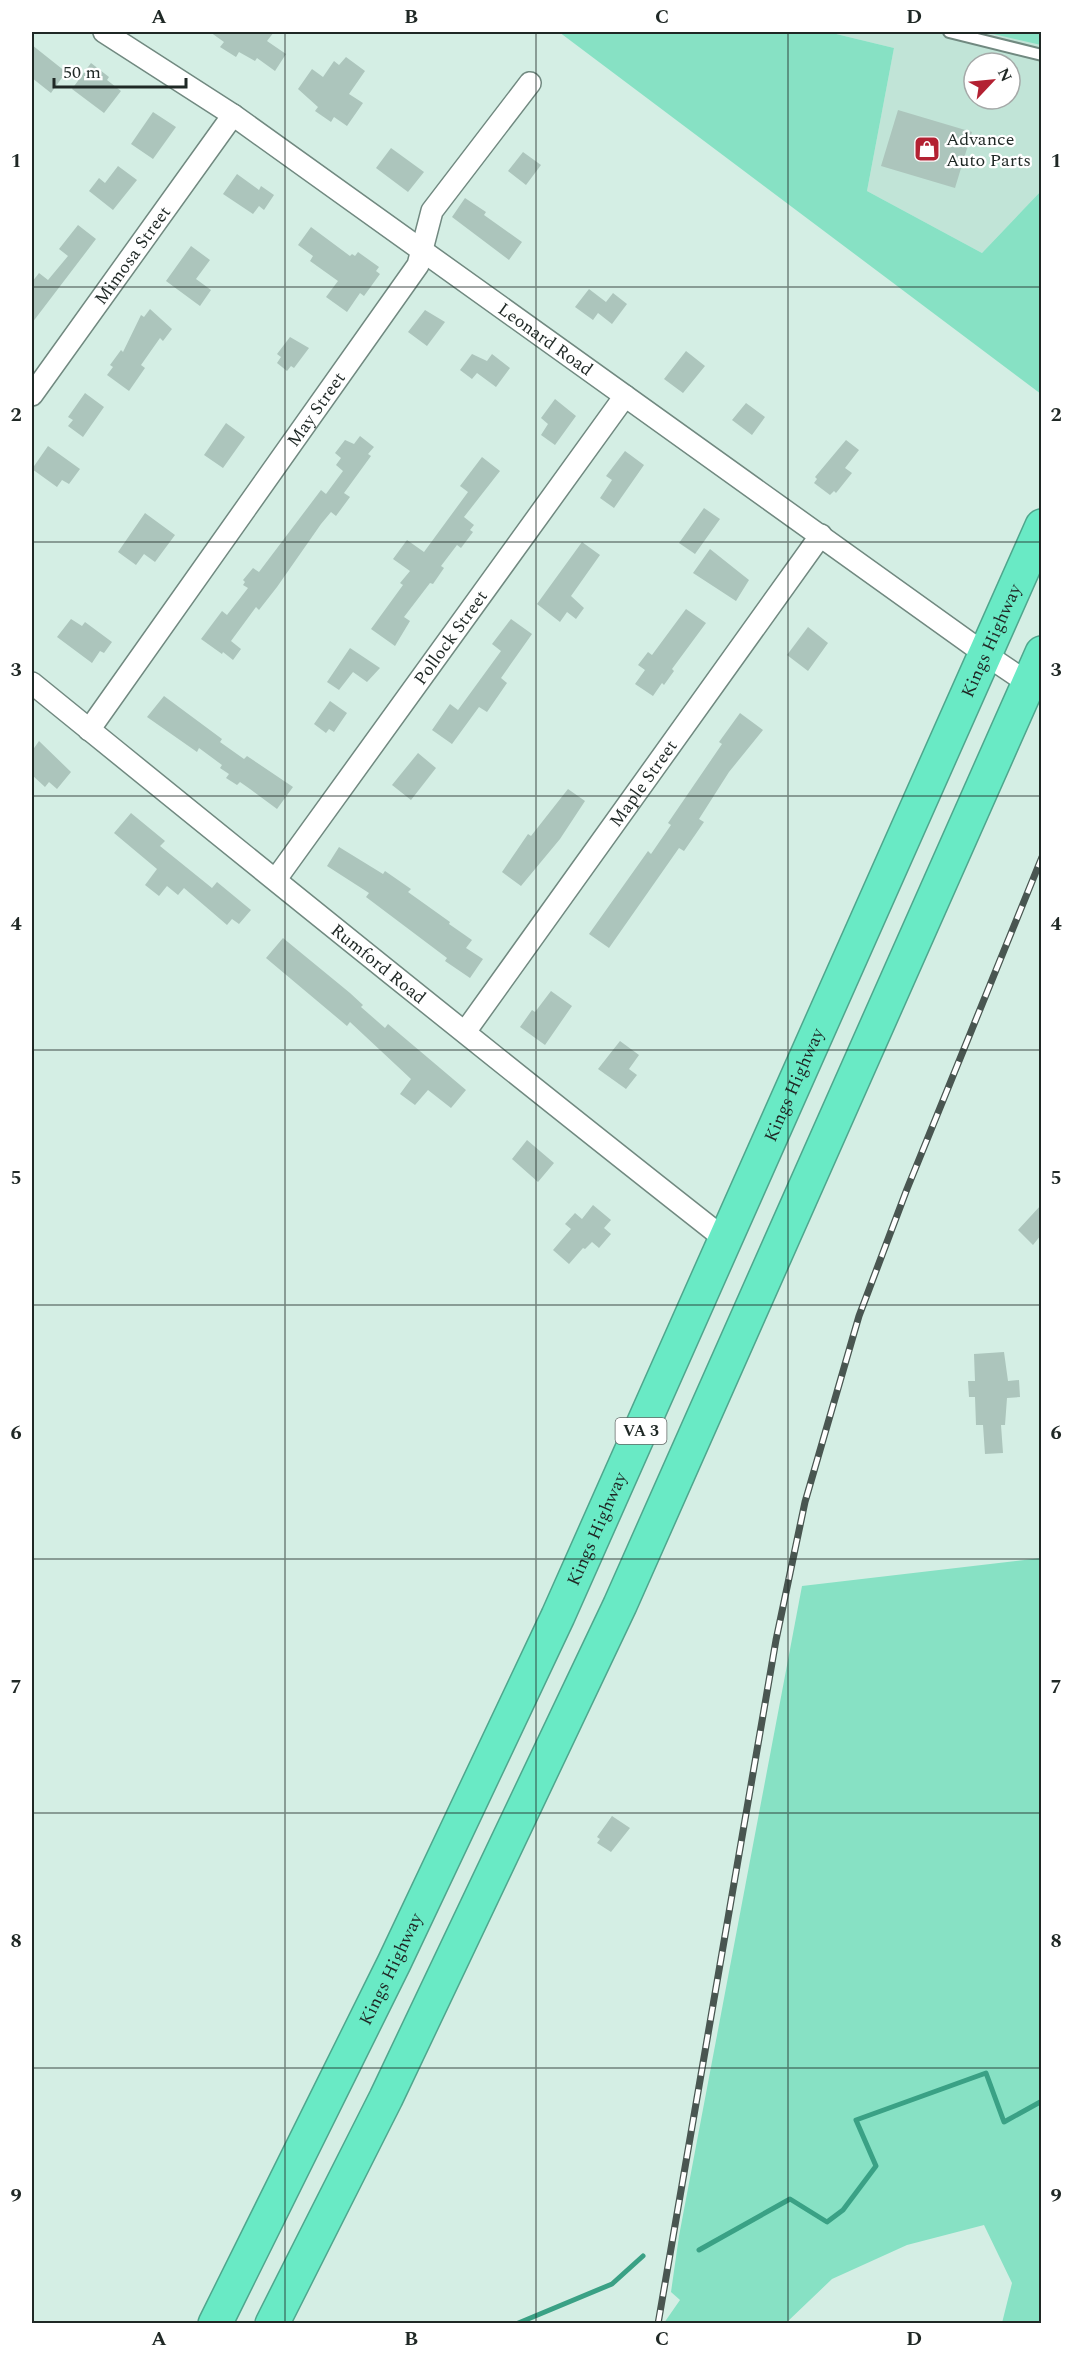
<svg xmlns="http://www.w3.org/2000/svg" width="1073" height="2355" font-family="Spectral,serif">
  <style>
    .built { fill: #c1e4d7; fill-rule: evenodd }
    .green { fill: #87e1c4 }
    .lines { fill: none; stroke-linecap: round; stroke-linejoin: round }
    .stream { stroke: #3aa185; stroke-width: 5 }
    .building { fill: #acc5bc }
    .lane-casing { stroke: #718980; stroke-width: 14 }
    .street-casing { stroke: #718980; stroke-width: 24 }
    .highway-casing { stroke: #4fa68d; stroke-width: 36 }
    .lane { stroke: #fff; stroke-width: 10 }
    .street { stroke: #fff; stroke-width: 21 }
    .highway { stroke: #69eac5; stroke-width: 33 }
    .rail-casing { stroke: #495651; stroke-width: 7 }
    .rail { stroke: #fff; stroke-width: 4.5; stroke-dasharray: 14; stroke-linecap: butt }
    .grid { fill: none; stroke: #1f2825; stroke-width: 1.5; stroke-opacity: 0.55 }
    .labels { text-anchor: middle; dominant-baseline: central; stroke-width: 4.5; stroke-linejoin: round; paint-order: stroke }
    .shield { fill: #fff; stroke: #626866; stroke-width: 1.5 }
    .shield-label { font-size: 16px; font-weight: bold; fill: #1f2825 }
    .poi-label { font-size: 18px; fill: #1f2825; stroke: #fff; text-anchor: start }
    .street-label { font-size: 18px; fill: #1f2825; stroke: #fff }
    .neatline { fill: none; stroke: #1f2825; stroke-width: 2 }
    .grid-label { font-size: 20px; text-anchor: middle; font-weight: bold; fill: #1f2825 }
  </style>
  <rect width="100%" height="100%" fill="#d4eee4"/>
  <path class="built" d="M828 32H1041V191L982 253 867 191 894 48ZM974 63H1010V99H974Z"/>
  <path class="green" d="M559 32H828L894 48 867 191 982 253 1041 191V394Z
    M985 32H1041V45Z
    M1041 1558V2323H1002L1012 2283 984 2225 907 2245 832 2279 786 2323H664L680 2300 671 2292 679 2236 802 1586Z"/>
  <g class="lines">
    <path class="stream" d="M699 2250 790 2199 827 2222 843 2210 876 2166 856 2120 986 2073 1004 2122 1042 2101
      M516 2324 612 2284 643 2256"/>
  </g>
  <path class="building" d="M210 32H274L267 41 286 54 275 71 257 58 255 61 239 52 236 57 220 47 224 42Z
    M32 45 66 72 51 93 32 78Z
    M346 57 365 71 349 94 363 103 347 126 334 117 331 122 315 111 318 107 298 89 312 69 323 77 334 61 339 65Z
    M91 63 109 77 107 80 121 91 104 113 72 89Z
    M898 110 972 132 955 188 881 166Z
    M153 112 176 127 153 159 131 144Z
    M391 148 424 172 408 192 376 168Z
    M523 152 541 165 526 185 508 171Z
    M118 166 137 180 113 210 89 191 99 178 105 183Z
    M237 174 259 190 261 186 274 195 264 210 259 206 253 214 223 194Z
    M465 198 486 212 484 215 522 242 509 260 452 217Z
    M78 225 96 239 32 323V282L39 273 48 280 68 256 59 249Z
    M311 227 350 256 352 254 355 256 358 252 379 267 376 271 380 274 364 296 360 293 347 312 326 297 338 281 310 261 313 256 298 245Z
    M191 246 210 260 196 279 211 290 200 306 166 281Z
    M589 289 606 302 613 293 627 304 612 324 598 313 593 320 575 307Z
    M150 309 172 329 163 341 160 338 141 365 145 368 129 391 107 375 113 367 110 365 121 350 123 352 141 315 144 317Z
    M425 310 445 322 427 346 408 332Z
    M290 337 309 348 294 368 291 366 287 371 277 363 281 357 277 354Z
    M686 351 705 366 683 393 664 379Z
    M472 354 487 361 492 354 510 368 496 387 477 373 472 379 460 370Z
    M85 393 104 407 83 437 68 426 73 420 68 417Z
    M555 399 576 416 555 445 541 435 548 424 541 418Z
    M746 403 765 417 752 435 732 420Z
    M226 423 245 437 223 468 204 455Z
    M360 436 374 447 368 454 371 456 344 493 350 497 336 516 331 512 321 524 277 587 259 610 256 607 231 641 241 649 233 660 223 652 222 654 201 639 222 611 227 615 248 588 243 585 245 582 243 580 253 568 259 572 321 490 326 494 343 471 336 465 341 458 335 453 345 440 354 444Z
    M846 440 859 450 845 468 852 473 836 493 834 491 830 495 814 483 817 479 815 477Z
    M48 446 80 469 69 484 62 480 57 487 32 469Z
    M625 451 644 465 614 508 600 498 612 480 606 476Z
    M482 457 500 471 464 517 474 525 470 530 473 532 461 548 457 545 441 566 444 568 433 584 430 583 404 617 410 621 395 646 371 629 403 585 400 583 410 571 393 559 407 540 424 552 468 492 460 486Z
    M704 508 720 519 695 554 679 543Z
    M145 513 175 535 155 562 144 554 136 565 118 552Z
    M582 542 600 555 571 596 584 608 576 619 567 612 560 622 537 604Z
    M710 549 749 580 736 601 693 573Z
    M686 609 706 623 672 669 674 671 664 685 662 683 653 696 635 684 645 670 638 665 648 652 652 655Z
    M71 619 82 626 85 622 112 642 104 653 100 651 92 663 57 637Z
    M511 619 532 634 501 678 507 683 487 712 479 707 452 744 432 730 450 704 458 710 501 651 492 644Z
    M808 627 828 643 808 671 787 655Z
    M350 648 380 668 367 682 353 672 339 690 327 682Z
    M164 696 222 739 220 742 244 759 247 756 293 787 277 809 250 789 240 782 237 785 226 778 229 774 220 768 222 765 199 748 197 752 147 717Z
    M330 701 347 713 334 732 329 729 326 733 314 724Z
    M740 713 763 730 729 772 699 819 704 822 684 851 679 848 609 948 589 934 648 851 651 854 671 825 668 823 722 744 719 742Z
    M39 741 71 772 57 789 49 782 45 787 32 775V751Z
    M418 753 436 768 411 800 392 785Z
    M568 789 585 801 560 839 521 886 502 872 528 834 531 836Z
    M131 813 165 841 160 846 212 888 217 882 251 910 239 924 232 919 227 925 184 888 178 895 167 886 159 896 145 885 157 869 114 833Z
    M339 847 383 874 385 871 411 889 408 892 450 922 449 924 472 940 466 948 483 959 470 978 445 961 447 958 366 897 369 893 327 866Z
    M283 938 350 993 363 1005 361 1007 385 1028 388 1024 466 1090 451 1108 428 1090 415 1105 400 1094 411 1079 350 1022 347 1026 266 958Z
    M551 991 572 1006 545 1045 520 1027 532 1010 535 1012Z
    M620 1041 639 1055 629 1069 637 1075 626 1089 598 1069Z
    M527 1140 554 1163 538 1182 512 1159Z
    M593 1205 611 1220 604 1228 611 1234 599 1248 592 1242 585 1249 583 1248 569 1264 553 1250 571 1229 565 1224 575 1213 582 1219Z
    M1041 1205V1235L1033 1245 1018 1230Z
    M1004 1352 1008 1381 1019 1380 1020 1397 1007 1398 1005 1425H1001L1003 1453 985 1454 983 1425H976L975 1397H969L968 1381H975L974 1354Z
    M612 1816 630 1828 611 1852 597 1843 600 1839 597 1837Z"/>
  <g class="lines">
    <g class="lane-casing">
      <path id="lane" d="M949 32 1042 55"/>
    </g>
    <g class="street-casing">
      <g id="street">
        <path id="s1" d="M104 32 233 115 985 654 1028 683 1038 686"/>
        <path id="s2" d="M32 395 233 115"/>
        <path id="s3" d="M32 683C262 870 493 1057 726 1240"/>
        <path id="s4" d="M89 730 418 265 432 211 530 83"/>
        <path id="s5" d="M276 879 625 396"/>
        <path id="s6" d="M465 1032 821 535"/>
      </g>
    </g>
    <g class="highway-casing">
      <g id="highway">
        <path id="s7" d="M215 2324 394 1963 558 1616 1042 526"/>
        <path d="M272 2324 386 2098 620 1605 1042 653"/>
      </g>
    </g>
    <use href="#lane" class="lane"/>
    <use href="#street" class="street"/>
    <use href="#highway" class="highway"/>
    <g class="rail-casing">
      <path id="rail" d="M658 2324 776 1640 805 1502 859 1316 907 1189 1042 857"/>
    </g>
    <use href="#rail" class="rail"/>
  </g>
  <path class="grid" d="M285 32V2324M536 32V2324M788 32V2324M32 287H1042M32 542H1042M32 796H1042M32 1050H1042M32 1305H1042M32 1559H1042M32 1813H1042M32 2068H1042"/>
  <defs>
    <g id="shop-square" transform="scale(1.35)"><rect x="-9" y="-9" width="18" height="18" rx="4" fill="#b32132" stroke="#fff"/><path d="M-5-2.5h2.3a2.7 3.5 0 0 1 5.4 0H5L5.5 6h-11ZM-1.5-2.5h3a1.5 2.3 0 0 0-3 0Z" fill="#fff"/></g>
  </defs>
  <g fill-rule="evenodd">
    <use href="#shop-square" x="927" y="149"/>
  </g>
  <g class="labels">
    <rect class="shield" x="615.5" y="1418" width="51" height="26" rx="4.5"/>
    <g class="shield-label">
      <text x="641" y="1431">VA 3</text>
    </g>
    <g class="poi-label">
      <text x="946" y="139">Advance<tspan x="946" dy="21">Auto Parts</tspan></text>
    </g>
    <g class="street-label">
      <text stroke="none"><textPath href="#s2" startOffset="172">Mimosa Street</textPath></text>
      <text stroke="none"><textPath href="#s1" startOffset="538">Leonard Road</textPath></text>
      <text stroke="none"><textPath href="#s4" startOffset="393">May Street</textPath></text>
      <text stroke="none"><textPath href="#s5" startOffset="298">Pollock Street</textPath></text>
      <text stroke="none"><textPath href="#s7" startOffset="1854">Kings Highway</textPath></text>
      <text stroke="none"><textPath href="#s6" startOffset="306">Maple Street</textPath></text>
      <text stroke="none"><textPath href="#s3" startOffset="446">Rumford Road</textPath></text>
      <text stroke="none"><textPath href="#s7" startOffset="1368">Kings Highway</textPath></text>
      <text stroke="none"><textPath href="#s7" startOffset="882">Kings Highway</textPath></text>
      <text stroke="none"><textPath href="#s7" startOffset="396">Kings Highway</textPath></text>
    </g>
  </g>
  <rect width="1073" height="2355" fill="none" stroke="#ffffff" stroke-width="66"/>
  <g transform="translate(992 81) rotate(64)"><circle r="28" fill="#ffffff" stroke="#a5a9a8" stroke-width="1.5"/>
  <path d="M0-4.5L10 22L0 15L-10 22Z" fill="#b32132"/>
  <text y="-9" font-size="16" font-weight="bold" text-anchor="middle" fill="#1f2825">N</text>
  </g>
  <path d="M54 78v9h132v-9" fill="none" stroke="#1f2825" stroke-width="3"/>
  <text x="63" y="78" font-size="18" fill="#1f2825" stroke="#ffffff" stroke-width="4.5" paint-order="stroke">50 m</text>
  <rect x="33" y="33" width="1007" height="2289" class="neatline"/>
  <g class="grid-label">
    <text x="159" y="23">A</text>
    <text x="411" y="23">B</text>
    <text x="662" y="23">C</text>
    <text x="914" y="23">D</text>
    <text x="16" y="167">1</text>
    <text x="1056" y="167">1</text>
    <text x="16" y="421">2</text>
    <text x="1056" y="421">2</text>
    <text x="16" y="676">3</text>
    <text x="1056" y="676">3</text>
    <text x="16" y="930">4</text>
    <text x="1056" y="930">4</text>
    <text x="16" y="1184">5</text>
    <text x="1056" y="1184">5</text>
    <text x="16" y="1439">6</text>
    <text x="1056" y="1439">6</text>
    <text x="16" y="1693">7</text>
    <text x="1056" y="1693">7</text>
    <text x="16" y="1947">8</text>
    <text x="1056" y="1947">8</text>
    <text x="16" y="2202">9</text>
    <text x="1056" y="2202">9</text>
    <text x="159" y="2345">A</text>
    <text x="411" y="2345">B</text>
    <text x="662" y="2345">C</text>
    <text x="914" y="2345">D</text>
  </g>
</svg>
